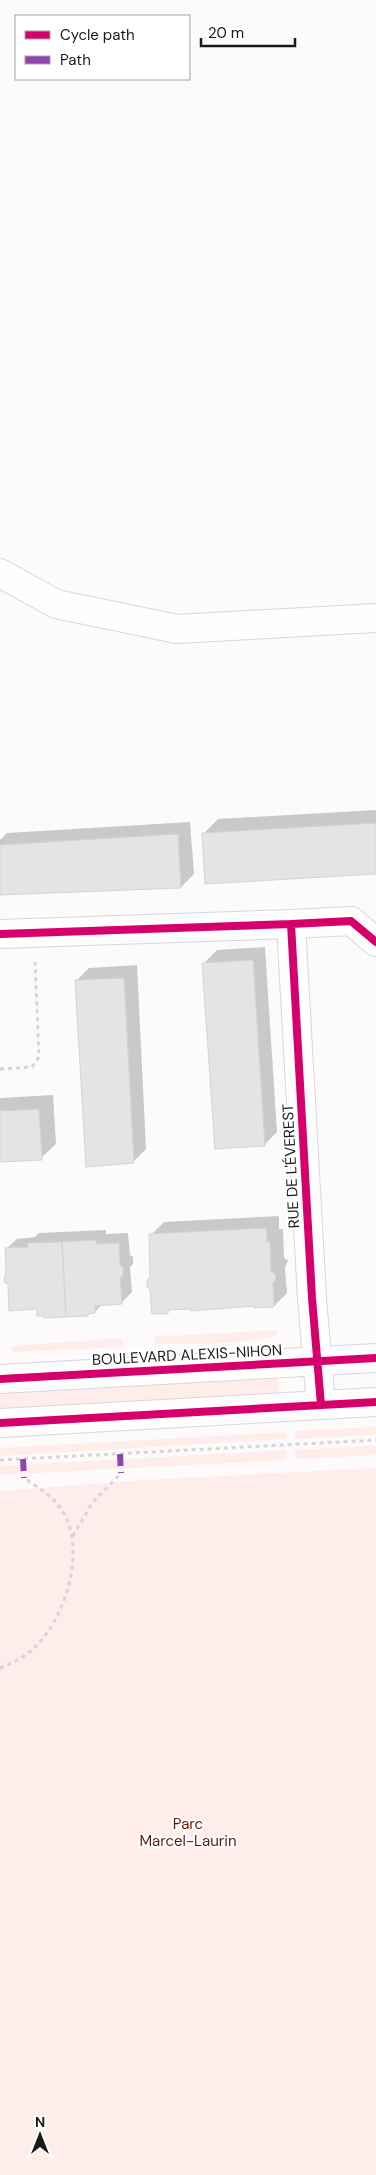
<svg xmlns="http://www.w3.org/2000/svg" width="376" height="2175" font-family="'DM Sans',sans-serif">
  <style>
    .green { fill: #feedea }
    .shadow { fill: #0003 }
    .building { fill: #e6e3e4; stroke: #d6d3d4 }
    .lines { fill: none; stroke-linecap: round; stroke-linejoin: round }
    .minor-casing { stroke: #d9d6d8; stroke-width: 30 }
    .path { stroke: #d7d5d7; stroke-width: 3; stroke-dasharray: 4 4; stroke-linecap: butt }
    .minor { stroke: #fffeff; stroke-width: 28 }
    .quiet { stroke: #8e44ad; stroke-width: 6; stroke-dasharray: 12 6; stroke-linecap: butt }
    .cycleway-casing { stroke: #fff; stroke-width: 11 }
    .cycleway { stroke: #d6006c; stroke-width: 8 }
    .labels { text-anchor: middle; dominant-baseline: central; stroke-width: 4.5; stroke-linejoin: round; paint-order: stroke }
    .street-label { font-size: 15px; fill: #1b181a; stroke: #fff }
    .park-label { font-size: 15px; fill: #671605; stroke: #fff }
  </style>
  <rect width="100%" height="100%" fill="#fdfafc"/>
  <path class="green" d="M277 1330V1335C244 1346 190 1343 155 1344L154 1337Z
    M122 1338 123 1347 13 1352 12 1346Z
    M278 1371 280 1398 0 1414V1386Z
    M376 1427V1435L295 1439 294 1431Z
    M285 1432 287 1439 0 1456V1448Z
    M376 1446V1455L295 1459V1450Z
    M286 1450 287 1460 0 1475V1466Z
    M376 1468V2175H0V1491L146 1480Z"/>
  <path class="shadow" d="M376 810V873L203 834 218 819Z
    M190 822 194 874 181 887 0 894V840L7 833Z
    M265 947 277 1132 264 1145 204 963 217 950Z
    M137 965 146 1149 133 1162 76 981 89 968Z
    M53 1095 56 1144 41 1158 0 1161V1098Z
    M279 1216V1229H283L284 1258 288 1260 285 1268 287 1293 274 1306 192 1307 171 1309 167 1313 151 1277V1235L164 1222Z
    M106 1230V1234L128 1233 130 1255 133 1257V1264L130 1267 132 1292 121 1303 102 1304 95 1312 87 1315 38 1308 8 1272 6 1249 17 1239 35 1237 39 1233Z"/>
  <path class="building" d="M376 823V874L205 884 202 833Z
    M178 834 181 888 0 895V845Z
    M253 960 265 1146 215 1149 202 963Z
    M124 978 134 1163 86 1167 75 980Z
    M39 1109 42 1160 0 1162V1111Z
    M266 1228 267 1242H270L271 1271 275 1274 276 1280 273 1282 274 1307 254 1308V1306L191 1311V1309L168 1310V1314H152L150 1289 147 1287V1280L150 1277 149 1234Z
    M96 1240V1244L119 1243 120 1265 123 1267V1276L120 1277 122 1304 95 1306V1313L88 1314V1316L66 1317 62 1242Z
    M62 1242 66 1317 44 1318V1316H37V1309L9 1311 8 1284 4 1282 6 1271 5 1248 28 1247 27 1243Z"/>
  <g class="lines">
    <g class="minor-casing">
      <path id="minor" d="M0 573 56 604 177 629 376 618
        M0 934 291 924
        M0 1379 376 1358
        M321 1405 312 1298 291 924 351 921 376 942
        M0 1423 376 1402"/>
    </g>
    <path class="path" d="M0 1069 32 1067 39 1057 35 962
      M0 1460 376 1440
      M73 1536 92 1503 121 1473
      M0 1668C12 1663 23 1658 33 1649 65 1620 86 1552 64 1514 55 1497 39 1488 24 1478"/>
    <use href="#minor" class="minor"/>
    <path class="quiet" d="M120 1454 121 1473
      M23 1459 24 1478"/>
    <g class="cycleway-casing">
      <path id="cycleway" d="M0 934 291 924
        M0 1379 376 1358
        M321 1405 312 1298 291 924 351 921 376 942
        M0 1423 376 1402"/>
    </g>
    <use href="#cycleway" class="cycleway"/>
  </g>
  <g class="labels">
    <g class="street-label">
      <text transform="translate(291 1166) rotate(-93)">RUE DE L'ÉVEREST</text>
      <text transform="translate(187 1355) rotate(-3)">BOULEVARD ALEXIS-NIHON</text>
    </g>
    <g class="park-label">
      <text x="188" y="1824">Parc<tspan x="188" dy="17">Marcel-Laurin</tspan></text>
    </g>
  </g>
  <rect x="15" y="15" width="175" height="65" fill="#ffffff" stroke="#a4a3a3"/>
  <rect x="25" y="31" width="25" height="8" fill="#d6006c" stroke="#a4a3a3"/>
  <text x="60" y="40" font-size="15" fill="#1b181a">Cycle path</text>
  <rect x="25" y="56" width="25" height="8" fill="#8e44ad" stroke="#a4a3a3"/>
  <text x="60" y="65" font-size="15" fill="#1b181a">Path</text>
  <g transform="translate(40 2135)" stroke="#ffffff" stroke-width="4" paint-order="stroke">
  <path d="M0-4L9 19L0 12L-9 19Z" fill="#1b181a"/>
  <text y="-8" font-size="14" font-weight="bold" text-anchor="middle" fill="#1b181a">N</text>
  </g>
  <path d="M201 38v8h94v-8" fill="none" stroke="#1b181a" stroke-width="2.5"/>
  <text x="208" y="38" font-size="15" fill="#1b181a" stroke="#ffffff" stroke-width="4" paint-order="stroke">20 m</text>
</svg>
